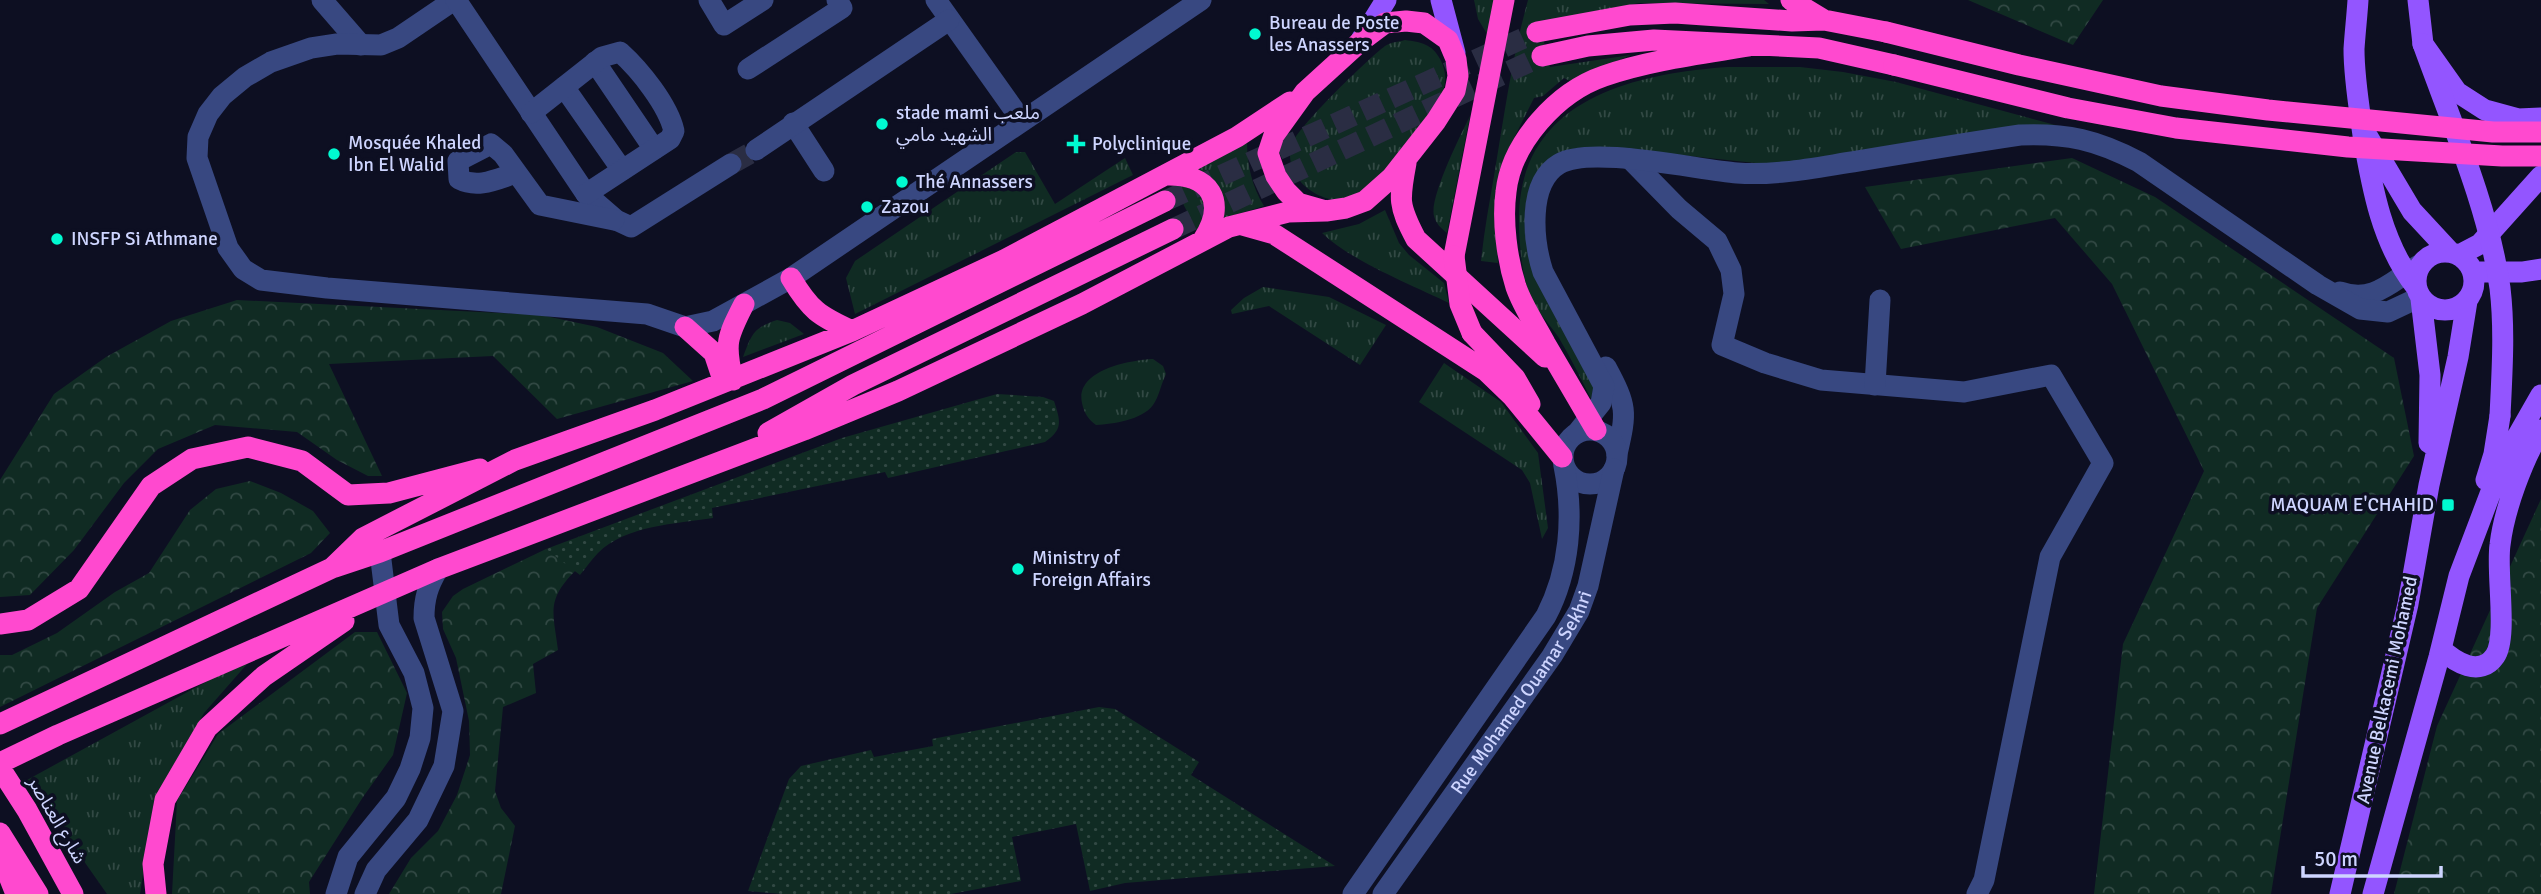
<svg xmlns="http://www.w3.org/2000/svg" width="2541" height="894" font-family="Signika,'Noto Sans Arabic',sans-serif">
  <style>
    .grass { fill: url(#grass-tufts) }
    .forest { fill: url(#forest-crowns) }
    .garden { fill: url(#garden-dots) }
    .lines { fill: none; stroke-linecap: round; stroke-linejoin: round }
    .minor-tunnel { stroke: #2a2d43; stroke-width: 21; stroke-dasharray: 21 10; stroke-linecap: butt }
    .highway-tunnel { stroke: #2a2d43; stroke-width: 21; stroke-dasharray: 21 10; stroke-linecap: butt }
    .minor { stroke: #384881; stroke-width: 21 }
    .major { stroke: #9355ff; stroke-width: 21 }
    .highway { stroke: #ff49cf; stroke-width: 21 }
    .major-bridge { stroke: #9355ff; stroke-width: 21 }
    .highway-bridge { stroke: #ff49cf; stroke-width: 21 }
    .poi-dot { fill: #00f9d1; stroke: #0d0f22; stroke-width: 2.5 }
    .labels { text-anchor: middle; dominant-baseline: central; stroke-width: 7; stroke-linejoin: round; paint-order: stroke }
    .poi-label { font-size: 19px; fill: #ced5ff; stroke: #0d0f22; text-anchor: start }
    .street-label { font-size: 19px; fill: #ced5ff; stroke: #0d0f22 }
  </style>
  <defs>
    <pattern id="grass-tufts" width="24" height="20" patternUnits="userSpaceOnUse" patternTransform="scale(1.75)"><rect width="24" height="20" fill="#102b23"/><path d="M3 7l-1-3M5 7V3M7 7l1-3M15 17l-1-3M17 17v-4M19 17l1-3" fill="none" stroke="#324944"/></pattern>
    <pattern id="forest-crowns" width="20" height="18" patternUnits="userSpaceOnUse" patternTransform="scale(1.75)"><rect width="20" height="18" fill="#102b23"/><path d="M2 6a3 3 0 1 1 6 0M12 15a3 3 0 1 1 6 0" fill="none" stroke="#324944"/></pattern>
    <pattern id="garden-dots" width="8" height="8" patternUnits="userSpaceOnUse" patternTransform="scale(1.75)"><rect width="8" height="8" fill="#102b23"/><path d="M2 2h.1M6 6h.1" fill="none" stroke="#324944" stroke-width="1.8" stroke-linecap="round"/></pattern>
  </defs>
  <rect width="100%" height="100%" fill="#0d0f22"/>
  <path class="grass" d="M1474 0H1494L1487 34 1478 19Z
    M1528 0H1764L1769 4 1639 3 1539 22 1550 67 1631 55 1570 81 1564 78 1543 96 1534 98 1510 146 1495 222 1498 263 1481 261C1484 232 1489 205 1494 176 1504 117 1512 57 1528 0Z
    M1405 40C1421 42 1432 44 1440 59 1459 93 1421 125 1401 149 1392 160 1375 188 1363 193 1356 196 1344 199 1337 200 1324 200 1307 190 1300 181 1292 170 1288 160 1291 146 1295 129 1368 59 1385 46 1391 42 1398 42 1405 40Z
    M1728 67H1800L1843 72 1896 82 2059 126 1833 159 1765 164 1604 147 1577 148 1559 153 1541 168 1527 199 1525 214V227L1596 374 1591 399C1581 379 1571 358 1559 338 1549 323 1536 311 1529 294 1522 275 1519 242 1519 221 1518 100 1631 74 1728 67Z
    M1470 116 1447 233C1441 228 1436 224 1434 216 1429 198 1461 134 1470 116Z
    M1247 142C1247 164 1252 187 1264 206L1221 219 1194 170Z
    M1016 152H1025L1055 204 1125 158 1133 175 855 314 846 278 855 261Z
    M1173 184 1201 191 1209 215 1197 231Z
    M1385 210 1399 243 1409 255 1444 283 1449 303C1412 285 1351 261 1322 233L1359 224Z
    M1263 287 1329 297 1386 325 1360 365 1269 306 1232 314 1231 310 1244 298Z
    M777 320 790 323 804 334 743 357C752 334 753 328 777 320Z
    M1153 359 1163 366 1166 374C1161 384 1159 397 1153 405 1142 420 1113 424 1096 425 1088 419 1084 413 1082 403 1075 370 1130 360 1153 359Z
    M1444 363 1501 402 1538 453 1548 528 1542 539 1530 483 1522 470 1419 402Z
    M255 655 204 713 154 801 140 894H107L27 780Z"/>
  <path class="forest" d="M1968 0H2103L2073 45Z
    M2072 158 2155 197 2394 358 2414 456 2317 608 2271 894H2094L2123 644 2204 471 2112 284 2055 218 1901 249 1865 187Z
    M237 300 541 315 597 327 663 353 693 381 557 419 493 356 329 364 382 476H368L337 460 297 432 215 425 158 449 124 483 74 550 30 595 0 597V480L54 394 106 357 171 321Z
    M250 481 281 493 313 511 330 533 311 553 0 707V655H12L57 633 115 592 149 573 190 510 216 489Z
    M2541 499V894H2394L2437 726Z
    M546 549 576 570C546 600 553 611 558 650L533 664 536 693 503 707 495 791 501 808 515 826 501 894H389L411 858 438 831 457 795 470 755 469 721 456 658 443 629 442 612 453 596 463 589Z
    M355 632H377L407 693 393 755 363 797 309 882 310 894H172L177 801 218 734Z"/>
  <path class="garden" d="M997 394 1043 397 1054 401C1060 420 1064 429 1045 442L888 478 885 472 712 508 713 518C676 524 626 525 598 553 591 560 586 568 580 575L546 549 842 438Z
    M1099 707 1115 709 1199 762 1191 775 1335 866 1125 883 1090 891 1076 824 1012 837 1021 881 951 894H782L748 891 789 779 801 766 871 750 874 757 933 746 932 739Z"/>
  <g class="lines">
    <path class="minor-tunnel" d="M731 164 756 150"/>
    <path class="highway-tunnel" d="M1165 201 1537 32
      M1173 229 1542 56"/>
    <g class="minor">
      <path d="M322 0 361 45"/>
      <path d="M454 0 398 38 381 45 337 44 311 48 271 62 245 77 222 96 208 114 198 137 197 158 228 248 243 269 261 280 327 288 647 314 685 327 713 321 791 278 1201 0"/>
      <path d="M456 0 586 194 616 220 631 227 731 164"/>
      <path d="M709 0 724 25 763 0"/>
      <path d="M936 0 1022 121"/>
      <path d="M595 62 654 149"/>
      <path d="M748 69 842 8 837 0"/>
      <path d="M564 87 622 170"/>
      <path d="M531 113 602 57 620 52C640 70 668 105 674 131L670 139 586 194"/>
      <path d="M793 123 824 171"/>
      <path d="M756 150 949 20"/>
      <path d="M1630 159 1679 209 1717 241 1731 270 1734 294 1722 345 1765 363 1821 380 1964 392 2051 375 2103 463 2050 557 1984 880 1977 894"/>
      <path d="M516 173C497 179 478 189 459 179L458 161 491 144 503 154 540 205 614 220"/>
      <path d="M2340 292C2375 304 2392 280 2421 264"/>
      <path d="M1606 367C1627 406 1627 411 1617 454"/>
      <path d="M1875 385 1880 300"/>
      <circle cx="1590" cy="457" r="27"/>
      <path d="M1577 433 1601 403 1604 386 1543 272C1533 241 1527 183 1559 164 1590 145 1697 170 1737 173 1778 176 1818 167 1858 161 1912 152 1966 143 2020 135 2067 133 2097 140 2139 162L2318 285 2360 309 2388 312 2420 297"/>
      <path d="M336 894 348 857 396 798 410 769 420 738 423 708 414 673 389 625 380 552"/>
      <path d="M365 894 376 870 418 820 444 766 453 711 424 618C424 598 428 586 438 569"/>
      <path d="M1353 894 1546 616C1570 570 1574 516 1564 466"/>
      <path id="s1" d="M1383 894 1552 656 1579 611 1588 586 1614 469"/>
    </g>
    <path class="major" d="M1441 0 1455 53
      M2358 0C2357 16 2355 33 2354 49 2354 78 2359 106 2363 135 2372 188 2382 244 2416 287
      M2418 0 2423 44 2457 92 2485 110 2518 119 2541 118
      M1361 40 1386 0
      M2368 137 2412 211 2450 252
      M2416 281a29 29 0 1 1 58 0a29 29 0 1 1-58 0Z
      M2459 255 2480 244 2541 176
      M2479 272H2522L2541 269
      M2421 299 2430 375 2429 443
      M2486 480 2494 454 2500 416
      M2441 649C2455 662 2480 678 2495 656 2508 637 2496 572 2500 545 2504 510 2523 459 2541 430
      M2340 894 2408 604 2429 485 2458 357 2467 301
      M2373 894 2439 657 2459 576 2492 489 2517 437 2541 395"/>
    <path class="highway" d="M1791 0 1824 20
      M1537 32 1630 15 1675 13 1792 21 1824 20 1886 32
      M1542 56 1588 46 1654 40 1819 48 1894 65
      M1406 163C1399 200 1398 205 1416 239L1545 357
      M1165 175C1210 173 1228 201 1203 240
      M1242 225 1274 234 1486 371 1513 397 1562 457
      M1454 256 1504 0
      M791 278C810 310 819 316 852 331
      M685 327 714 353 722 377
      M1472 333 1515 378 1530 404
      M733 380C724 344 727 337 744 304
      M1596 430C1579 401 1562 372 1545 343 1535 324 1523 307 1516 287 1507 259 1502 221 1506 192 1511 143 1557 92 1604 76 1650 60 1701 54 1749 46
      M768 433 853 385 1173 229
      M335 567 380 552 763 399 1165 201
      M0 624 28 620 79 589 151 486 192 459 248 447 302 461 348 495 389 493 480 469
      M0 724 332 568 363 538 515 460 655 410 852 331 1004 260 1237 137 1290 102
      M0 763 58 735 438 569 804 430 898 391 1082 304 1229 227 1288 212 1326 211 1346 208 1365 201 1392 177 1436 121 1455 91 1458 76 1456 59 1448 40 1424 23 1406 21 1385 23 1361 41 1305 92 1274 135 1268 153 1276 176 1286 191 1298 203 1326 211
      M0 768 27 810 73 894
      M0 833 38 894
      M0 854 16 894
      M156 894 153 864 165 800 207 728 264 676 344 621"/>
    <path class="major-bridge" d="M2423 44C2450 119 2489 209 2500 288 2505 330 2502 373 2500 416"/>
    <path class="highway-bridge" d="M1886 32 2019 65 2161 96 2268 110 2493 132H2541
      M1894 65 2068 108 2176 128 2348 147 2502 156H2541
      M1454 256 1460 304 1472 333"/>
  </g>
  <g class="poi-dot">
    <circle cx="1255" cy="34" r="7"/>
    <circle cx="882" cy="124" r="7"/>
    <path d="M1072.5 133.5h7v7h7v7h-7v7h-7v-7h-7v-7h7z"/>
    <circle cx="334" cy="154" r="7"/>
    <circle cx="902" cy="182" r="7"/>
    <circle cx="867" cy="207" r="7"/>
    <circle cx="57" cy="239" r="7"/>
    <rect x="2441" y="498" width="14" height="14" rx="3.5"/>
    <circle cx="1018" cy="569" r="7"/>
  </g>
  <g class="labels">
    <g class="poi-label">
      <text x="1269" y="23">Bureau de Poste<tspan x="1269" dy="22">les Anassers</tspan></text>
      <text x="896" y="113">stade mami ملعب<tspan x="896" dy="22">الشهيد مامي</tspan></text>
      <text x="348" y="143">Mosquée Khaled<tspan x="348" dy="22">Ibn El Walid</tspan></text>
      <text x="1092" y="144">Polyclinique</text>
      <text x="916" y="182">Thé Annassers</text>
      <text x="881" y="207">Zazou</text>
      <text x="71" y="239">INSFP Si Athmane</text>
      <text x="2434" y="505" text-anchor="end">MAQUAM E'CHAHID</text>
      <text x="1032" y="558">Ministry of<tspan x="1032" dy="22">Foreign Affairs</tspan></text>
    </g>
    <g class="street-label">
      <text transform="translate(2387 690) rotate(-78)">Avenue Belkacemi Mohamed</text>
      <text stroke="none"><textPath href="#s1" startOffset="245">Rue Mohamed Ouamar Sekhri</textPath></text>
      <text transform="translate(57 820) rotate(60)">شارع العناصر</text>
    </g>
  </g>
  <path d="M2303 866v10h138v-10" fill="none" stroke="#ced5ff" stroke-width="3.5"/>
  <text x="2314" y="866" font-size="21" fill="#ced5ff" stroke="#0d0f22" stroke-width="5" paint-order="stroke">50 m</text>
</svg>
